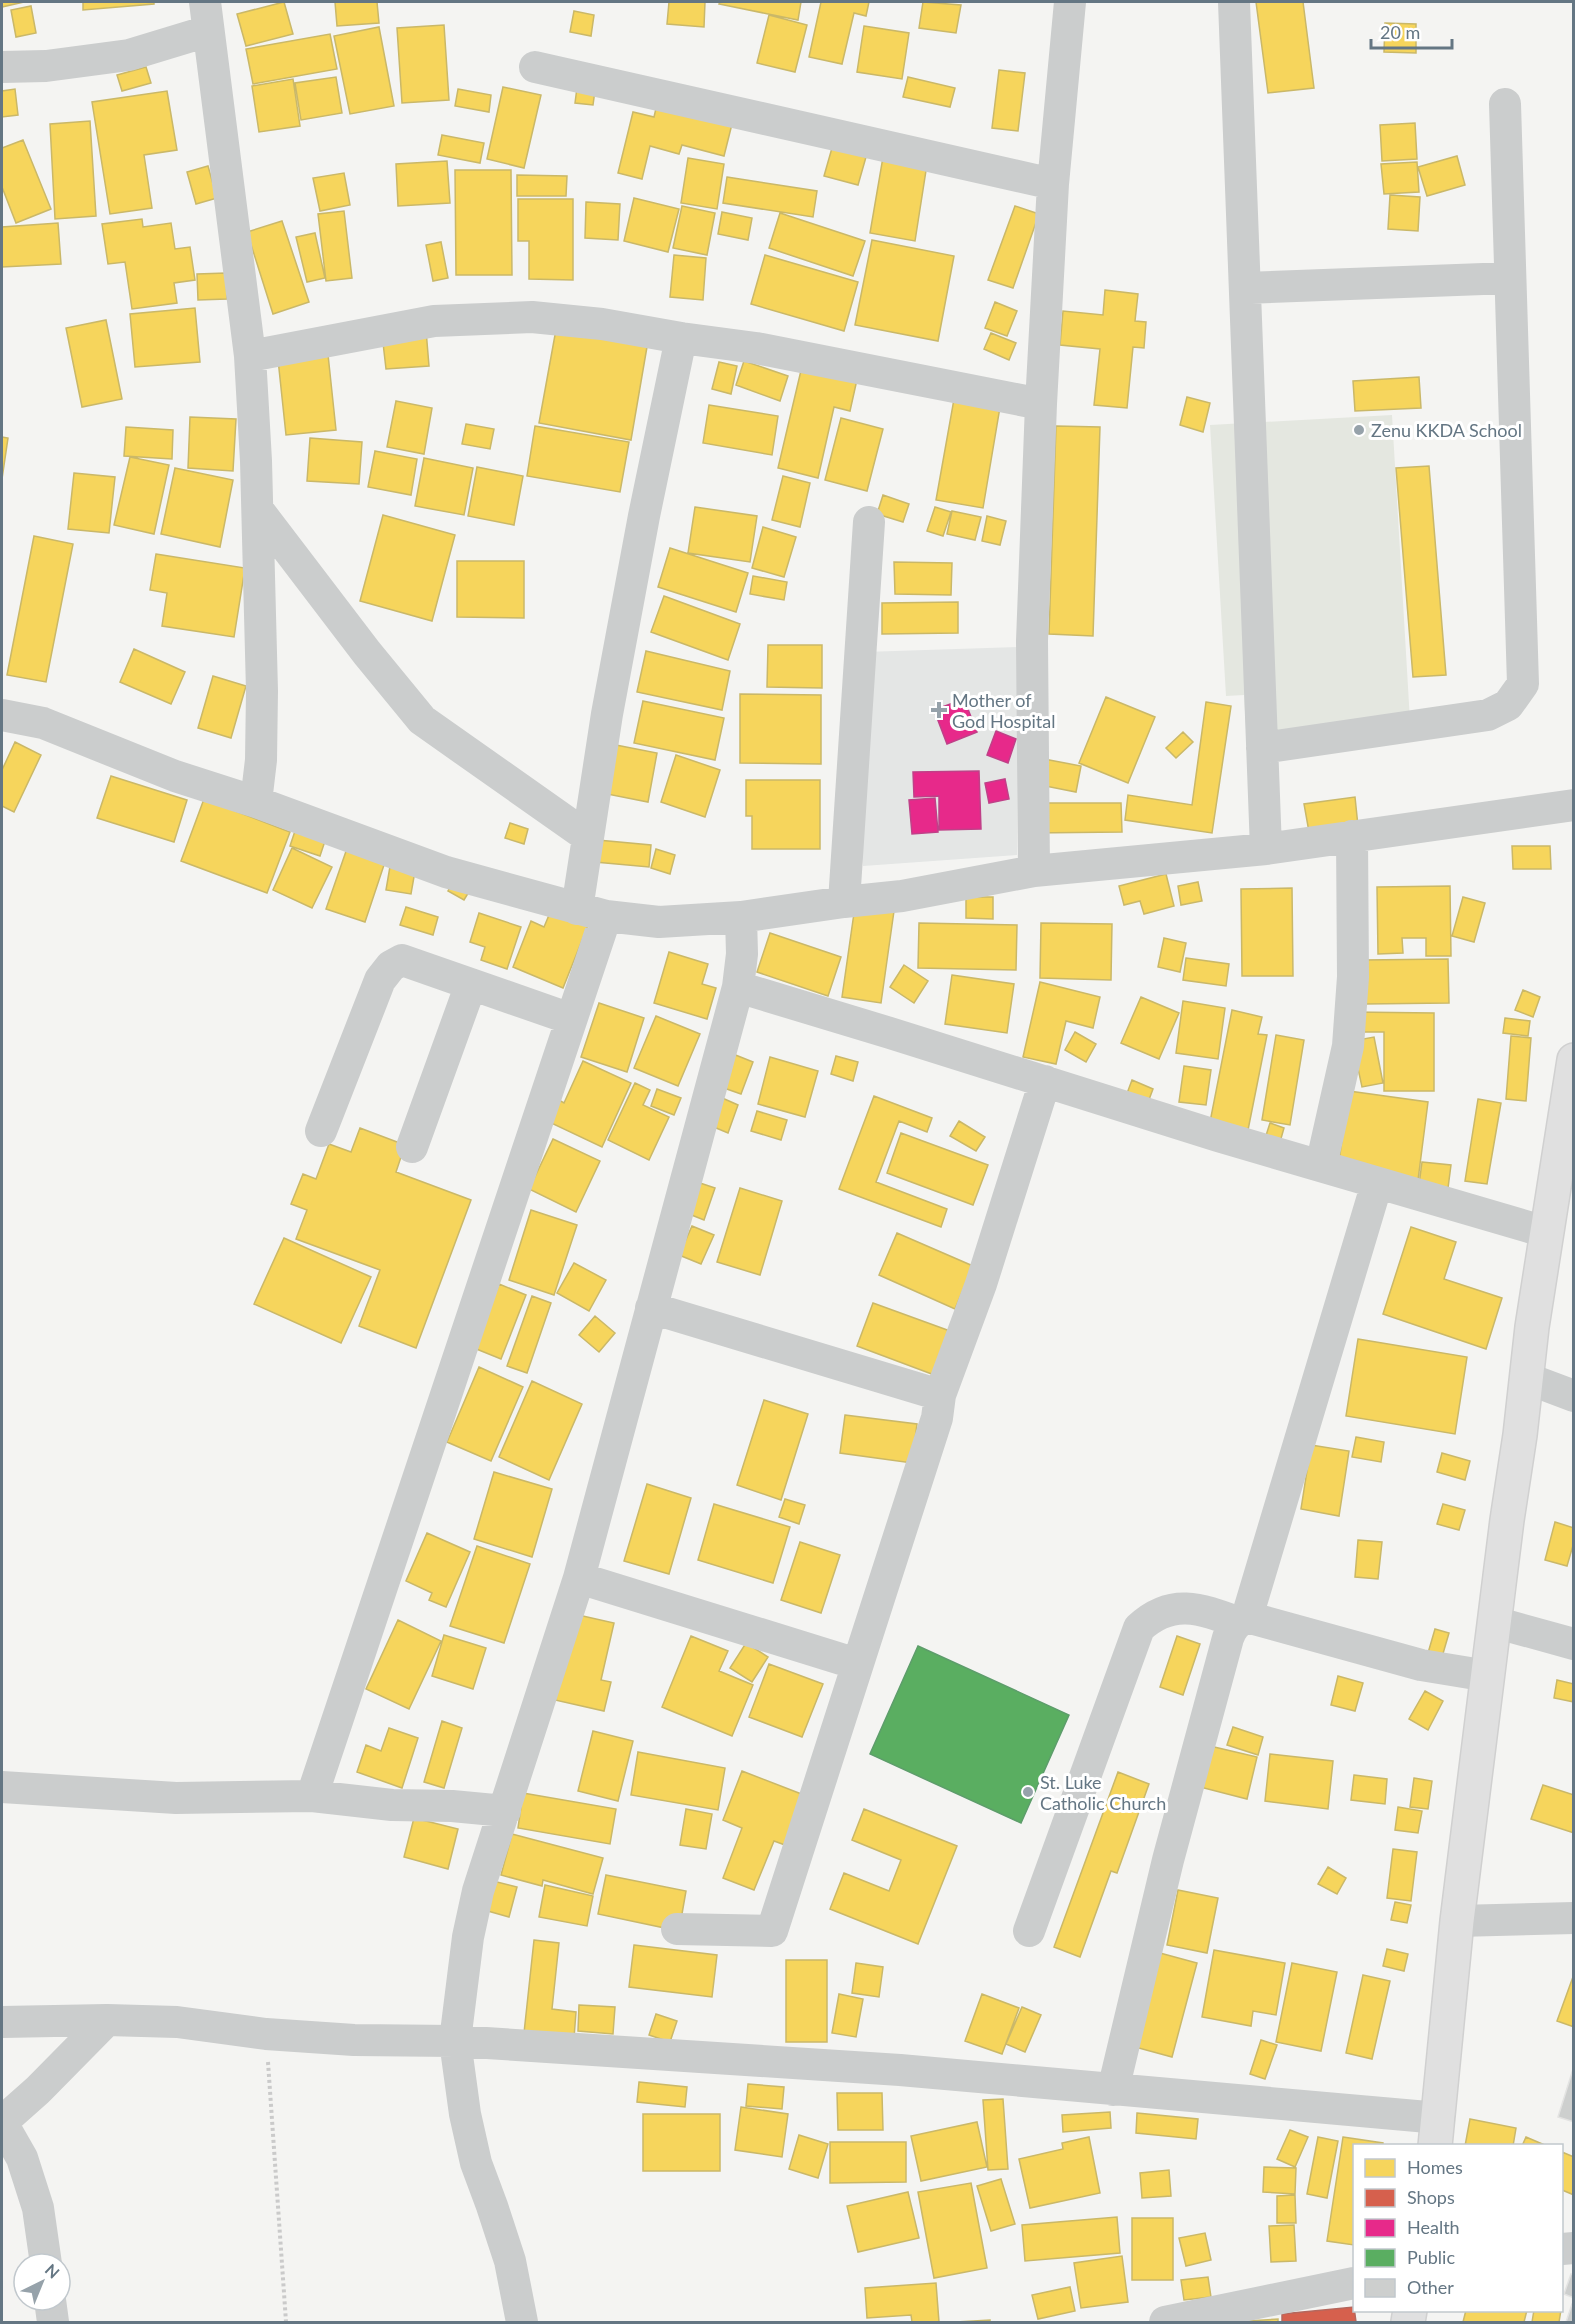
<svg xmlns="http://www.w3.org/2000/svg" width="1575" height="2324" font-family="Lato,sans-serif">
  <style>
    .built { fill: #e4e6e5 }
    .green { fill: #e4e7e0 }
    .homes { fill: #f6d55c; stroke: #cab868; stroke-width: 1.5 }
    .shops { fill: #d6604d; stroke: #b4675d; stroke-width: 1.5 }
    .health { fill: #e7298a; stroke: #c04088; stroke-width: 1.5 }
    .public { fill: #5aae61; stroke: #5d9d6b; stroke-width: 1.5 }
    .building { fill: #cdcfce; stroke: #e3e3e2; stroke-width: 1.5 }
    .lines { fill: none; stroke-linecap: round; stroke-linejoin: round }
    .major-casing { stroke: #d0d0d0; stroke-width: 36 }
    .path { stroke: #cacaca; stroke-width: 4; stroke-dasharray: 3 3; stroke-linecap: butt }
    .minor { stroke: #cbcdcd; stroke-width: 32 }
    .major { stroke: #e0e0e0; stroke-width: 33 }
    .poi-dot { fill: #96a2aa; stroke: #fff; stroke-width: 2 }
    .labels { text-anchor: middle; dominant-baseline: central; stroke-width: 6; stroke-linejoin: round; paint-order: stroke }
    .poi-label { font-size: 18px; fill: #647683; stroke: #fff; text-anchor: start }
  </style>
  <rect width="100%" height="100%" fill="#f4f4f2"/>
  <path class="built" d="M1018 647 1017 855 863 866 856 769 864 652Z"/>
  <path class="green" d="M1392 415 1411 738 1247 746 1244 695 1226 696 1210 425Z"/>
  <path class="homes" d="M2 2H24L2 7Z
    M83 2H154V4L83 10Z
    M284 2 293 34 246 46 237 14Z
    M335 2H377L379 23 337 26Z
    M669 2H705L704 27 667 24Z
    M720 2H801L798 20 719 4Z
    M821 2H869L866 16 854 13 842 64 809 57Z
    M923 2 961 5 956 33 919 28Z
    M1256 2H1303L1314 88 1268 93Z
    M31 6 36 33 16 37 11 10Z
    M574 11 594 15 591 36 570 32Z
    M769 15 807 25 795 72 757 63Z
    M1385 23 1416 24V53L1384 52Z
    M444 25 449 100 402 103 397 28Z
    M864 26 909 33 902 79 857 72Z
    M379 27 394 106 350 114 334 36Z
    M330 34 337 69 253 84 246 49Z
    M146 67 151 83 122 91 117 75Z
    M999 70 1025 73 1018 131 992 128Z
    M336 77 342 113 301 120 295 83Z
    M908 77 955 88 950 107 903 97Z
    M293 79 300 126 259 132 252 86Z
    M578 80 596 83 593 105 575 103Z
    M503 87 541 95 524 168 487 159Z
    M15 89 18 115 2 117V91Z
    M458 89 491 95 489 112 455 106Z
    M167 91 177 150 144 155 152 208 110 214 92 102Z
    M658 100 733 120 724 156 682 145 679 154 650 146 642 179 618 173 633 112 654 117Z
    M90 121 96 216 55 219 50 124Z
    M1415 123 1417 159 1382 161 1380 125Z
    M442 135 484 143 480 163 438 155Z
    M23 140 51 209 16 223 2 187V148Z
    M832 148 866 157 858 185 824 176Z
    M1457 156 1465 185 1427 196 1418 167Z
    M883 157 927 164 915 241 870 233Z
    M688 158 724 164 717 209 681 203Z
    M447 161 450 203 398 206 396 164Z
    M1417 162 1419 192 1384 194 1381 164Z
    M208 166 217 198 196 204 187 172Z
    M455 170H511L512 275H456Z
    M344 173 350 205 320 211 313 178Z
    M517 175 567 176 566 196H517Z
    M727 177 817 191 813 217 723 203Z
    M1390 195 1420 197 1418 231 1388 229Z
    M634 198 679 209 668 252 624 241Z
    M518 199H573V280L529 279V241H518Z
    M586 202 620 204 618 240 585 238Z
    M682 206 715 213 707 255 673 248Z
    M1015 206 1039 214 1013 288 988 280Z
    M344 211 352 278 326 281 318 214Z
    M722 212 752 218 748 240 718 234Z
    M780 213 865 241 853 276 769 248Z
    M142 219 143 227 171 223 175 249 190 247 195 280 174 283 177 303 132 309 125 262 108 264 102 224Z
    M282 221 309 302 273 314 247 232Z
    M58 223 61 264 2 267V227Z
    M315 233 325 278 307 282 296 237Z
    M872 240 954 256 938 341 855 325Z
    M441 242 448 278 433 281 426 245Z
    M674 255 706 258 703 300 670 297Z
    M765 255 858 282 844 331 751 304Z
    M226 273 227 299 198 300 197 274Z
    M1105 290 1138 294 1135 321 1146 322 1144 348 1133 347 1127 408 1094 405 1100 349 1060 345 1063 311 1103 315Z
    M995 302 1017 311 1007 336 985 328Z
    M195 308 200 362 135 367 130 314Z
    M106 320 122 399 82 407 66 328Z
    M557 324 648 341 631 440 539 423Z
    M426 330 429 366 386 369 382 334Z
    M991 333 1016 343 1009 360 984 349Z
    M327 345 336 430 286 435 277 350Z
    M744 361 788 376 780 401 736 385Z
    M719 362 737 366 731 394 712 389Z
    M803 362 858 375 850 411 834 407 818 478 778 468Z
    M1419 377 1421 408 1355 411 1353 381Z
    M1187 397 1210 403 1203 432 1180 425Z
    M954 399 1000 407 983 508 936 500Z
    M396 401 432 408 424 454 387 447Z
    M709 405 778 416 772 455 703 443Z
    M190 417 236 419 233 471 188 468Z
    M841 418 883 429 867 491 825 480Z
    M466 424 494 429 490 449 462 444Z
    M535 426 629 442 620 492 527 476Z
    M1056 426 1100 427 1093 636 1049 634Z
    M126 427 173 430 172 459 124 456Z
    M2 437 8 438 2 479Z
    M310 438 362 442 359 484 307 481Z
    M375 451 417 459 411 495 368 487Z
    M130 457 169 465 154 534 114 525Z
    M424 458 473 468 464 515 415 506Z
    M1429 466 1446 675 1413 677 1396 468Z
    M477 467 523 476 514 525 468 516Z
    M175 468 233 480 220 547 161 534Z
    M74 473 115 477 109 533 68 529Z
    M783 476 810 483 800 527 772 520Z
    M883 495 909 504 903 522 877 514Z
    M695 507 757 516 750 562 688 553Z
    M935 507 951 512 943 536 927 531Z
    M952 511 981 517 975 540 947 534Z
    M383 515 455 535 432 621 360 601Z
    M987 516 1006 521 1000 545 982 541Z
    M763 527 796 537 784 577 752 568Z
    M34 536 73 544 46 682 7 675Z
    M670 548 748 573 736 612 658 587Z
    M156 554 245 568 234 637 162 626 167 593 150 590Z
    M457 561H524V618L457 617Z
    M894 562 952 563 951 595 895 594Z
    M753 576 787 582 784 600 750 594Z
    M664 596 740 624 728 660 651 632Z
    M958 602V633L882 634V603Z
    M768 645H822V688L767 687Z
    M134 649 185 672 171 704 120 682Z
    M646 651 730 671 722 710 637 692Z
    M213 676 246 686 231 738 198 728Z
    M740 694 821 695V764L740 763Z
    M1106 697 1155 717 1128 783 1079 763Z
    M643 701 724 718 715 760 634 743Z
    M1206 702 1231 706 1212 833 1125 820 1128 795 1192 805Z
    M1183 732 1193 742 1176 758 1166 748Z
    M15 742 41 755 14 812 2 806V770Z
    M616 745 657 753 648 802 607 794Z
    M676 755 720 770 705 817 661 802Z
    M1044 759 1081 766 1076 792 1040 785Z
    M111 776 187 800 174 842 97 818Z
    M746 780H820V849H752V816H746Z
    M1355 797 1358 826 1309 832 1304 804Z
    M204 799 290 832 267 893 181 861Z
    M1031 803H1121L1122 832 1031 833Z
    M510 823 528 829 524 844 505 838Z
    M297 825 327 835 320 856 290 846Z
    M352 834 390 847 365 922 326 909Z
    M587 839 651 845 649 867 584 861Z
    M1512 846H1550L1551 869H1513Z
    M292 848 332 867 312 908 273 890Z
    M393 849 418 854 411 894 386 890Z
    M656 849 675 855 670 874 651 868Z
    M459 871 476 880 464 900 448 891Z
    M1166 874 1174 906 1144 914 1140 901 1124 905 1119 886Z
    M1198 882 1202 901 1181 905 1178 886Z
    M1450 886 1451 956H1426V938H1402L1403 953 1378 954 1377 887Z
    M1292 888 1293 976H1242L1241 889Z
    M966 897H993V919L966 918Z
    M1463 897 1485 903 1474 942 1452 936Z
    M855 906 894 911 881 1003 842 997Z
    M406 907 438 917 433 935 400 925Z
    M552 908 589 923 563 988 513 967 531 921 544 927Z
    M479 913 521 927 507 969 481 960 485 947 470 942Z
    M919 923 1017 925 1016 970 918 968Z
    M1041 923 1112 924 1111 980 1040 978Z
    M770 933 841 957 828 996 757 972Z
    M1164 938 1186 943 1180 972 1158 967Z
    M669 952 708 964 702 984 716 988 707 1019 654 1003Z
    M1186 958 1229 964 1226 986 1183 980Z
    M1448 959 1449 1003 1364 1004V960Z
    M904 965 928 981 914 1003 890 987Z
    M952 975 1014 984 1007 1033 945 1024Z
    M1040 982 1100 997 1093 1028 1066 1021 1056 1064 1023 1057Z
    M1523 990 1540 997 1533 1017 1515 1010Z
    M1141 997 1179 1013 1159 1059 1121 1043Z
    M1183 1001 1225 1008 1218 1059 1176 1053Z
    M599 1003 644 1018 627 1072 581 1057Z
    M1232 1010 1262 1017 1258 1034 1267 1035 1248 1130 1210 1122Z
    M1352 1012 1434 1013V1091H1384V1032H1351Z
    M656 1016 700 1034 678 1086 634 1068Z
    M1505 1018 1530 1021 1528 1036 1503 1033Z
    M1075 1032 1096 1044 1086 1062 1065 1050Z
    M1276 1035 1304 1040 1290 1125 1262 1120Z
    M1511 1036 1531 1038 1526 1101 1506 1099Z
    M1374 1037 1383 1083 1362 1087 1352 1041Z
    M733 1054 753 1062 741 1094 721 1087Z
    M836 1056 858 1062 853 1081 831 1074Z
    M770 1057 818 1071 805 1117 758 1104Z
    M583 1061 631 1083 602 1147 549 1122 559 1100 564 1103Z
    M1184 1066 1211 1070 1206 1105 1179 1102Z
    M1132 1080 1153 1089 1147 1105 1126 1096Z
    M635 1083 650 1090 643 1105 669 1117 649 1160 608 1140Z
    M657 1089 681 1098 674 1115 651 1106Z
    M1349 1091 1428 1102 1418 1180 1338 1168Z
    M874 1096 932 1118 927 1132 899 1121 876 1182 947 1209 941 1227 839 1189Z
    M720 1097 738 1105 728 1133 709 1125Z
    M1478 1099 1501 1103 1487 1184 1465 1181Z
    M757 1111 787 1120 781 1140 751 1131Z
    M959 1121 985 1137 976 1151 950 1136Z
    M1270 1123 1284 1128 1278 1149 1263 1145Z
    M360 1128 405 1145 396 1172 471 1200 416 1348 359 1326 380 1270 296 1239 307 1210 291 1204 303 1174 316 1179 329 1144 351 1152Z
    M901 1133 988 1165 973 1205 887 1173Z
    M553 1139 600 1161 576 1212 529 1189Z
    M1422 1162 1451 1165 1448 1188 1419 1185Z
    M700 1183 715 1188 704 1220 689 1214Z
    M740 1188 782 1201 760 1275 717 1262Z
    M531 1210 577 1225 554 1295 509 1280Z
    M692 1226 714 1235 701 1264 679 1255Z
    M1411 1227 1456 1242 1444 1279 1502 1298 1486 1349 1383 1314Z
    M897 1233 973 1266 955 1309 879 1275Z
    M284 1238 371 1277 341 1343 254 1304Z
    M574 1263 606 1280 589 1311 557 1293Z
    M499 1284 526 1295 501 1359 474 1348Z
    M532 1296 551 1303 527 1373 507 1366Z
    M873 1303 961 1335 945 1379 857 1346Z
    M595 1316 615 1333 599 1352 579 1335Z
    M1358 1339 1467 1357 1455 1434 1346 1416Z
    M479 1367 523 1387 491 1461 447 1442Z
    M532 1381 582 1404 549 1480 499 1457Z
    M764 1400 808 1414 781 1500 737 1485Z
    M845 1415 917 1424 912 1463 840 1453Z
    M1356 1437 1384 1442 1381 1462 1352 1457Z
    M1311 1445 1349 1451 1339 1516 1301 1509Z
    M1442 1453 1470 1461 1465 1480 1437 1472Z
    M494 1472 552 1489 532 1557 474 1539Z
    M647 1484 691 1498 669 1574 624 1561Z
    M785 1499 805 1505 799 1524 779 1517Z
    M714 1504 790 1527 773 1583 698 1560Z
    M1443 1504 1465 1510 1459 1530 1437 1524Z
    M1555 1522 1574 1528V1542L1567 1566 1545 1560Z
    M427 1533 470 1552 446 1607 429 1600 432 1593 406 1581Z
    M1358 1540 1382 1542 1378 1579 1355 1577Z
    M800 1542 840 1555 821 1613 781 1600Z
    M477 1546 530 1564 504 1643 450 1626Z
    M574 1614 614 1623 601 1680 611 1682 604 1711 555 1700Z
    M398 1620 441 1641 409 1709 366 1689Z
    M1435 1629 1449 1633 1442 1657 1428 1653Z
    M444 1635 486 1648 473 1689 432 1676Z
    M691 1636 728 1651 719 1671 753 1685 732 1736 662 1707Z
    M1177 1636 1200 1644 1183 1695 1160 1687Z
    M746 1643 768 1657 752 1682 730 1668Z
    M769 1664 823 1684 802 1737 749 1717Z
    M1338 1676 1363 1683 1355 1711 1331 1705Z
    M1557 1680 1574 1684V1702L1554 1698Z
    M1425 1691 1443 1701 1428 1730 1409 1719Z
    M442 1721 462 1728 444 1788 424 1782Z
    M1233 1727 1263 1737 1258 1755 1227 1745Z
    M389 1728 418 1738 402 1788 357 1772 366 1745 381 1751Z
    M593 1731 633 1741 618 1801 578 1791Z
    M1210 1746 1257 1757 1247 1799 1200 1787Z
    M638 1752 725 1768 718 1810 631 1795Z
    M1270 1754 1333 1761 1328 1809 1265 1801Z
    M742 1771 804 1795 785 1845 774 1841 754 1890 723 1878 742 1828 723 1820Z
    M1118 1772 1149 1784 1117 1873 1111 1871 1080 1957 1054 1947Z
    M1354 1775 1387 1779 1385 1804 1351 1800Z
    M1414 1778 1432 1781 1428 1809 1410 1807Z
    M1543 1785 1574 1795V1833L1531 1819Z
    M523 1793 616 1809 610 1844 518 1828Z
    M1398 1807 1422 1811 1418 1833 1395 1830Z
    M686 1809 712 1814 706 1849 680 1845Z
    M864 1809 957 1846 918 1944 830 1909 844 1873 889 1891 901 1860 852 1840Z
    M414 1818 458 1829 448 1869 404 1857Z
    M512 1834 603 1858 593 1894 543 1880 542 1886 501 1875Z
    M1393 1849 1417 1852 1411 1901 1387 1898Z
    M1328 1867 1346 1878 1337 1894 1318 1884Z
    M606 1875 686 1891 679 1931 598 1914Z
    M485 1879 517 1887 509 1917 477 1908Z
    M545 1885 593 1896 587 1926 539 1917Z
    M1178 1890 1218 1898 1207 1953 1167 1945Z
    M1395 1902 1411 1905 1407 1923 1391 1920Z
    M534 1940 559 1943 552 2009 576 2012 574 2038 524 2033Z
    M634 1945 717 1955 712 1997 629 1987Z
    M1387 1949 1408 1954 1404 1971 1383 1966Z
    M1214 1950 1285 1963 1276 2015 1253 2011 1251 2026 1202 2017Z
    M1160 1953 1197 1963 1172 2057 1135 2047Z
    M786 1960H827V2042H786Z
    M856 1963 883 1967 879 1997 852 1993Z
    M1292 1963 1337 1972 1321 2051 1276 2042Z
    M1574 1974V2027L1557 2021Z
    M1363 1975 1390 1981 1372 2059 1346 2053Z
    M839 1994 863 1999 856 2037 832 2033Z
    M982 1994 1019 2008 1002 2054 965 2041Z
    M579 2005 615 2007 613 2034 578 2031Z
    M1022 2007 1041 2015 1025 2052 1006 2044Z
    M656 2014 677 2021 670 2042 649 2035Z
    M1261 2040 1277 2045 1265 2079 1250 2074Z
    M639 2082 687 2087 685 2107 637 2102Z
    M748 2084 784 2087 782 2109 746 2106Z
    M837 2093H882L883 2130H838Z
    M1003 2099 1008 2169 988 2170 983 2100Z
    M741 2107 788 2114 782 2157 735 2150Z
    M1110 2112 1111 2128 1063 2132 1062 2115Z
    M1137 2113 1198 2119 1196 2139 1136 2133Z
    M643 2114H720V2171H643Z
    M1470 2119 1516 2128 1513 2146H1465Z
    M977 2122 987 2167 921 2181 911 2136Z
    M1290 2130 1308 2137 1295 2167 1277 2159Z
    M799 2135 828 2144 818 2178 789 2169Z
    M1089 2137 1100 2193 1030 2208 1019 2159 1063 2149 1062 2143Z
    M1318 2137 1338 2141 1327 2198 1307 2194Z
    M1343 2137 1383 2143V2146H1354V2245L1327 2241Z
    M1526 2137 1547 2146H1522Z
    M830 2142H906V2182L830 2183Z
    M1562 2152 1574 2157V2195L1562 2190Z
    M1264 2167 1296 2168 1295 2194 1263 2192Z
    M1169 2170 1171 2196 1142 2198 1140 2173Z
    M1001 2179 1015 2224 991 2231 977 2186Z
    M971 2183 987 2268 934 2278 918 2192Z
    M908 2192 919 2238 858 2252 847 2206Z
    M1295 2195 1296 2223H1277V2196Z
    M1117 2217 1120 2253 1025 2261 1022 2225Z
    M1132 2218H1173V2280H1132Z
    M1294 2225 1296 2261 1271 2262 1269 2226Z
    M1205 2233 1211 2260 1186 2266 1179 2238Z
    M1122 2256 1128 2302 1081 2308 1074 2263Z
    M1208 2277 1211 2297 1184 2300 1181 2280Z
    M936 2283 939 2322H912L911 2315 867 2318 865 2288Z
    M1070 2287 1075 2311 1038 2319 1032 2295Z
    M1466 2310H1527L1524 2322H1463Z
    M1534 2310H1561L1559 2322H1532Z
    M1278 2319V2322H1248V2321Z
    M990 2320V2322H956Z"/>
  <path class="shops" d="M1354 2307 1356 2322H1282V2314Z"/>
  <path class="health" d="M964 699 977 732 947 744 934 710Z
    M996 731 1016 739 1008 763 987 755Z
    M979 771 981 829 939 830V796L914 797 913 772Z
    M1005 779 1009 799 989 803 985 783Z
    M935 798 938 832 912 834 909 800Z"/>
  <path class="public" d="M918 1646 1069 1715 1021 1823 870 1754Z"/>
  <path class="building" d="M1574 2066V2122L1558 2117Z
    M1571 2274 1574 2275V2298L1564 2294Z
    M1572 2304H1574V2322H1566Z"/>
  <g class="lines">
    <g class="major-casing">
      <path id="major" d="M1435 2146 1457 1921 1507 1520 1520 1435 1532 1327 1574 1060
        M1408 2322 1410 2310"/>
    </g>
    <path class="path" d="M268 2062 286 2322"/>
    <path class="minor" d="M205 2 250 356 256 461 262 691 261 760 256 802
      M1234 2 1266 849
      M2 67 46 66 129 55 208 31
      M535 67 1053 184
      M1245 288 1510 278
      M250 356 434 321 532 317 602 324 681 338 756 348 1041 404
      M258 510 367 653 422 720 588 837
      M2 715 43 723 175 776 256 802 446 872 606 916 659 922 741 917 844 902 902 896 1034 871 1266 849 1574 805
      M1262 748 1488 715 1508 705 1523 684 1505 104
      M1034 871 1032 641 1041 404 1053 184 1070 2
      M844 902 869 522
      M577 909 607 714 644 516 681 338
      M738 987 890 1033 1218 1136 1546 1232
      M321 1131 380 980 391 966 402 960 571 1019
      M412 1147 471 984
      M1321 1166 1348 1046 1353 977 1352 836
      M651 1308 940 1395
      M1526 1378 1574 1396
      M579 1578 857 1664
      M1247 1617 1377 1183
      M1494 1622 1574 1644
      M2 1787 176 1798 312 1796 392 1805 452 1806 505 1811
      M312 1796 606 916
      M1457 1921 1574 1918
      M677 1929 772 1931 937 1418 940 1395 981 1284 1045 1081
      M1029 1931 1139 1628C1171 1598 1200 1608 1237 1622
      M2 2022 107 2020 177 2022 266 2034 354 2040 455 2041 900 2070 1439 2118
      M1113 2090 1168 1860 1228 1638C1232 1627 1236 1623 1247 1617L1421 1665 1488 1676
      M2 2122 38 2090 107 2020
      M2 2123 22 2158 38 2208 46 2264
      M1562 2249 1574 2248
      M50 2300 53 2322
      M522 2322 510 2261 492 2206 476 2163 465 2114 455 2041 468 1937 478 1891 579 1578 738 987 742 954 741 917
      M1165 2322 1354 2283"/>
    <use href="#major" class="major"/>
  </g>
  <g class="poi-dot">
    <circle cx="1359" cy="430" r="6"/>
    <path d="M936 701h6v6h6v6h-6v6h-6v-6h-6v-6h6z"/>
    <circle cx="1028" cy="1792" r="6"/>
  </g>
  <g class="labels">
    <g class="poi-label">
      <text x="1371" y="430">Zenu KKDA School</text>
      <text x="952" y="700">Mother of<tspan x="952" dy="21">God Hospital</tspan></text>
      <text x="1040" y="1782">St. Luke<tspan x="1040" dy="21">Catholic Church</tspan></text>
    </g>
  </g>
  <rect width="1575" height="2324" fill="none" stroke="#647683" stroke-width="6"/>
  <rect x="1353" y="2144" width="210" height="168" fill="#ffffff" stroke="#c1c8cd" stroke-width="1.5"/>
  <rect x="1365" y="2159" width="30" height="18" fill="#f6d55c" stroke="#c1c8cd" stroke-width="1.5"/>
  <text x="1407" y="2174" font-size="18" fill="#647683">Homes</text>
  <rect x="1365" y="2189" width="30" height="18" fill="#d6604d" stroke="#c1c8cd" stroke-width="1.5"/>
  <text x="1407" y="2204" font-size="18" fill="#647683">Shops</text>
  <rect x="1365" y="2219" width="30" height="18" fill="#e7298a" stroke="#c1c8cd" stroke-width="1.5"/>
  <text x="1407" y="2234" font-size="18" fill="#647683">Health</text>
  <rect x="1365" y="2249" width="30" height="18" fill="#5aae61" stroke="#c1c8cd" stroke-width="1.5"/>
  <text x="1407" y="2264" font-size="18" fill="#647683">Public</text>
  <rect x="1365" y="2279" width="30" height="18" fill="#cdcfce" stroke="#c1c8cd" stroke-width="1.5"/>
  <text x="1407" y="2294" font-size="18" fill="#647683">Other</text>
  <g transform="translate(42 2282) rotate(43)"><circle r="28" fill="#ffffff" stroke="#c1c8cd" stroke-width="1.5"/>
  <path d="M0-4.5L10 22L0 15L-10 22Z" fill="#96a2aa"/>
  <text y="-9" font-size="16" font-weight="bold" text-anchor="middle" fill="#647683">N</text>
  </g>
  <path d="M1371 39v9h81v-9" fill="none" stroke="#647683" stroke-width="3"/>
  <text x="1380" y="39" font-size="18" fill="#647683" stroke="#ffffff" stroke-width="4.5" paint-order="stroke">20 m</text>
</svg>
